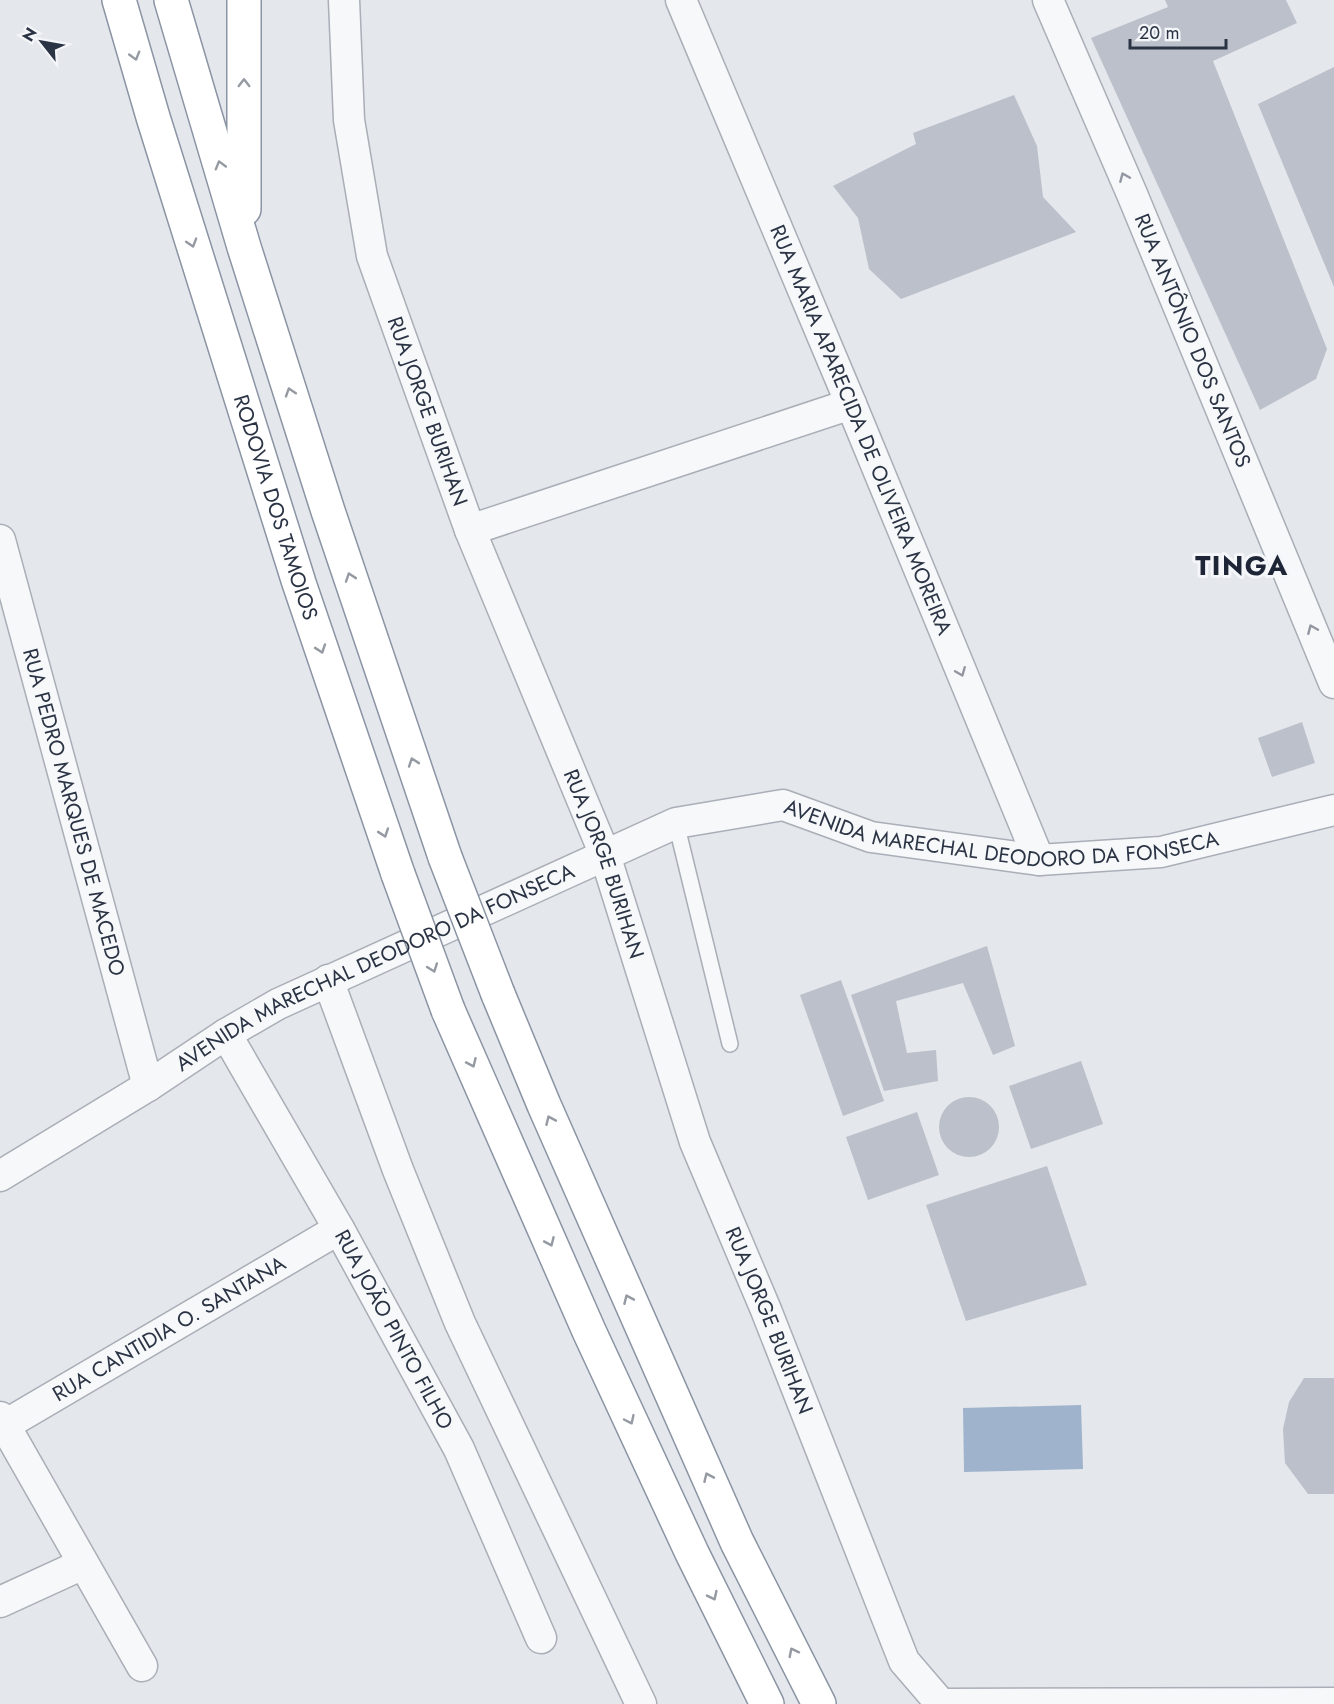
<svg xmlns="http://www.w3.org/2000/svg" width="1334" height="1704" font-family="Jost,sans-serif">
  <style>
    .water { fill: #9fb4cc }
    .building { fill: #bbc0ca }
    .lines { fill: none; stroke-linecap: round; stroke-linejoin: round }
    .lane-casing { stroke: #a9aeb7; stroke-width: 18 }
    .street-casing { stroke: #a9aeb7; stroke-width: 33 }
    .highway-casing { stroke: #8b94a3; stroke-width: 36 }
    .lane { stroke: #f7f8fa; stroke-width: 15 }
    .street { stroke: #f7f8fa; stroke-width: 30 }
    .highway { stroke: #fff; stroke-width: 33 }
    .highway-bridge-casing { stroke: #8b94a3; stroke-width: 36; stroke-linecap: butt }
    .highway-bridge { stroke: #fff; stroke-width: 33 }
    .oneway { stroke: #959aa2 }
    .oneway2 { stroke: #9196a0 }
    .labels { text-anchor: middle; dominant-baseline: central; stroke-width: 6; stroke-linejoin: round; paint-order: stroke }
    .street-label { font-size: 21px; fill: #2b3445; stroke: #f4f6f9 }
    .district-label { font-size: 27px; font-weight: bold; letter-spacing: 1.5px; fill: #1d2536; stroke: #f4f6f9 }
  </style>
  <rect width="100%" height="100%" fill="#e4e7ec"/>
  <path class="water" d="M1081 1405 1083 1469 964 1472 963 1408Z"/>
  <path class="building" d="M1165 0H1286L1297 23 1213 61 1327 349 1316 379 1260 410 1091 38 1168 7Z
    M1334 67V287L1258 104Z
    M1014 95 1037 146 1043 197 1076 232 901 299 869 269 858 218 833 186 916 144 913 133Z
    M1302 722 1315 763 1272 777 1258 738Z
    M987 946 1015 1046 993 1055 963 983 896 1001 907 1053 936 1050 938 1081 884 1091 851 995Z
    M841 980 884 1101 843 1116 800 995Z
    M1081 1061 1103 1124 1031 1149 1009 1086Z
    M939 1127a30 30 0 1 1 60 0a30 30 0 1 1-60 0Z
    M917 1112 939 1175 868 1200 846 1137Z
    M1047 1166 1087 1285 966 1321 926 1205Z
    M1304 1378H1334V1494H1308L1285 1463 1283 1429 1289 1402Z"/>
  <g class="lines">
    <g class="lane-casing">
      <path id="lane" d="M676 823 730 1044"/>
    </g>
    <g class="street-casing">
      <g id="street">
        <path id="s1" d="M344 0 349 120 372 256 470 530 605 855 695 1142 766 1310 904 1661 941 1704"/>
        <path id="s2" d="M681 0 851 404 1039 860"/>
        <path id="s3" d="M1048 0 1132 194 1334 683"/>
        <path d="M470 530 851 404"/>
        <path id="s4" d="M0 540 148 1086"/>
        <path d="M328 980 398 1170 460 1323 641 1704"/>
        <path id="s5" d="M226 1034 339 1229 459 1449 541 1638"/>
        <path id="s6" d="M0 1176 148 1086 226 1034 278 1004 676 823 783 805 871 837 1039 860 1161 852 1334 810"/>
        <path d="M0 1417 142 1666"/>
        <path id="s7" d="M0 1428 339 1229"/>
        <path d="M0 1602 83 1564"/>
        <path d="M941 1704 1334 1703"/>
      </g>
    </g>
    <g class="highway-casing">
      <g id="highway">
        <path id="s8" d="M119 0 153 117 299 583 398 874"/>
        <path d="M171 0 244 247 328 511 445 857"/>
        <path d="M244 209V0"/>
        <path d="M498 994 544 1105 737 1542 819 1704"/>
        <path d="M448 1010 589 1331 692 1553 767 1704"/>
      </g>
    </g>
    <use href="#lane" class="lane"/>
    <use href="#street" class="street"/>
    <use href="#highway" class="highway"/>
    <g class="highway-bridge-casing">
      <path id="highway-bridge" d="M445 857 498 994
        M398 874 448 1010"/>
    </g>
    <use href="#highway-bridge" class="highway-bridge"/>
  </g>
  <defs><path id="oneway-chevron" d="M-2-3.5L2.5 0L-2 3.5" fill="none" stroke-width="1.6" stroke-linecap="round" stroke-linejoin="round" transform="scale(1.5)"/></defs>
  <g class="oneway">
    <use href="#oneway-chevron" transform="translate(135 56) rotate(74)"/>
    <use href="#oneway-chevron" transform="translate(244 83) rotate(-90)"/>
    <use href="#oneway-chevron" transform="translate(220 165) rotate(-106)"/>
    <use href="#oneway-chevron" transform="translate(192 243) rotate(73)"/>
    <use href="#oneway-chevron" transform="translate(290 392) rotate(-108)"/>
    <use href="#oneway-chevron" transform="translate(350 577) rotate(-109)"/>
    <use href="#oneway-chevron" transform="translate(321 649) rotate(71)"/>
    <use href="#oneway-chevron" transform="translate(413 762) rotate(-109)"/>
    <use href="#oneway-chevron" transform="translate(384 833) rotate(71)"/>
    <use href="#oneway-chevron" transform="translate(433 968) rotate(70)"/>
    <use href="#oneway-chevron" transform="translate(472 1063) rotate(66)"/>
    <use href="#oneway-chevron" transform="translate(550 1120) rotate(-114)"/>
    <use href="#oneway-chevron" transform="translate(550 1242) rotate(66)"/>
    <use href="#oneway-chevron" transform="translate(628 1299) rotate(-114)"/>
    <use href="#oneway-chevron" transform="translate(630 1420) rotate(65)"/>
    <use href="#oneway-chevron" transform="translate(708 1477) rotate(-114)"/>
    <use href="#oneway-chevron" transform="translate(713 1596) rotate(64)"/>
    <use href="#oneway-chevron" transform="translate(793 1652) rotate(-117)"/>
  </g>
  <g class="oneway2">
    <use href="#oneway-chevron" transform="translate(1124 177) rotate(-113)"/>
    <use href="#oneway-chevron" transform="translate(1312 629) rotate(-113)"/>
    <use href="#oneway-chevron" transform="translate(961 672) rotate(68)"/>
  </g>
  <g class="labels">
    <g class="street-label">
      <text stroke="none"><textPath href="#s3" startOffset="370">RUA ANTÔNIO DOS SANTOS</textPath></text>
      <text stroke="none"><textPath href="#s1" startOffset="423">RUA JORGE BURIHAN</textPath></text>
      <text stroke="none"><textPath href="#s2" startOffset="466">RUA MARIA APARECIDA DE OLIVEIRA MOREIRA</textPath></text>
      <text stroke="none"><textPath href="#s8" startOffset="531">RODOVIA DOS TAMOIOS</textPath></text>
      <text stroke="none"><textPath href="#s4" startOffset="282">RUA PEDRO MARQUES DE MACEDO</textPath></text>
      <text stroke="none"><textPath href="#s6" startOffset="1096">AVENIDA MARECHAL DEODORO DA FONSECA</textPath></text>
      <text stroke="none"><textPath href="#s1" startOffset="909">RUA JORGE BURIHAN</textPath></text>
      <text stroke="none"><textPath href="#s6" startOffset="430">AVENIDA MARECHAL DEODORO DA FONSECA</textPath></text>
      <text stroke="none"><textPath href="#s1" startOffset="1395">RUA JORGE BURIHAN</textPath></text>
      <text stroke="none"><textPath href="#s7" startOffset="196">RUA CANTIDIA O. SANTANA</textPath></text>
      <text stroke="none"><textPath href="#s5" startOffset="340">RUA JOÃO PINTO FILHO</textPath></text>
    </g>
    <g class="district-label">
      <text x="1242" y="565">TINGA</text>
    </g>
  </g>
  <g transform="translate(42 42) rotate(301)" stroke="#f4f6f9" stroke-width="4.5" paint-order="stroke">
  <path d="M0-4.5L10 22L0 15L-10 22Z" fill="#2b3445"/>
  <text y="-9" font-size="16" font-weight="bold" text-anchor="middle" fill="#2b3445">N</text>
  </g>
  <path d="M1130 39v9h96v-9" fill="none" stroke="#2b3445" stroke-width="3"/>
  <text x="1139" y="39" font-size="18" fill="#2b3445" stroke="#f4f6f9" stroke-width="4.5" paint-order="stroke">20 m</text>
</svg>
